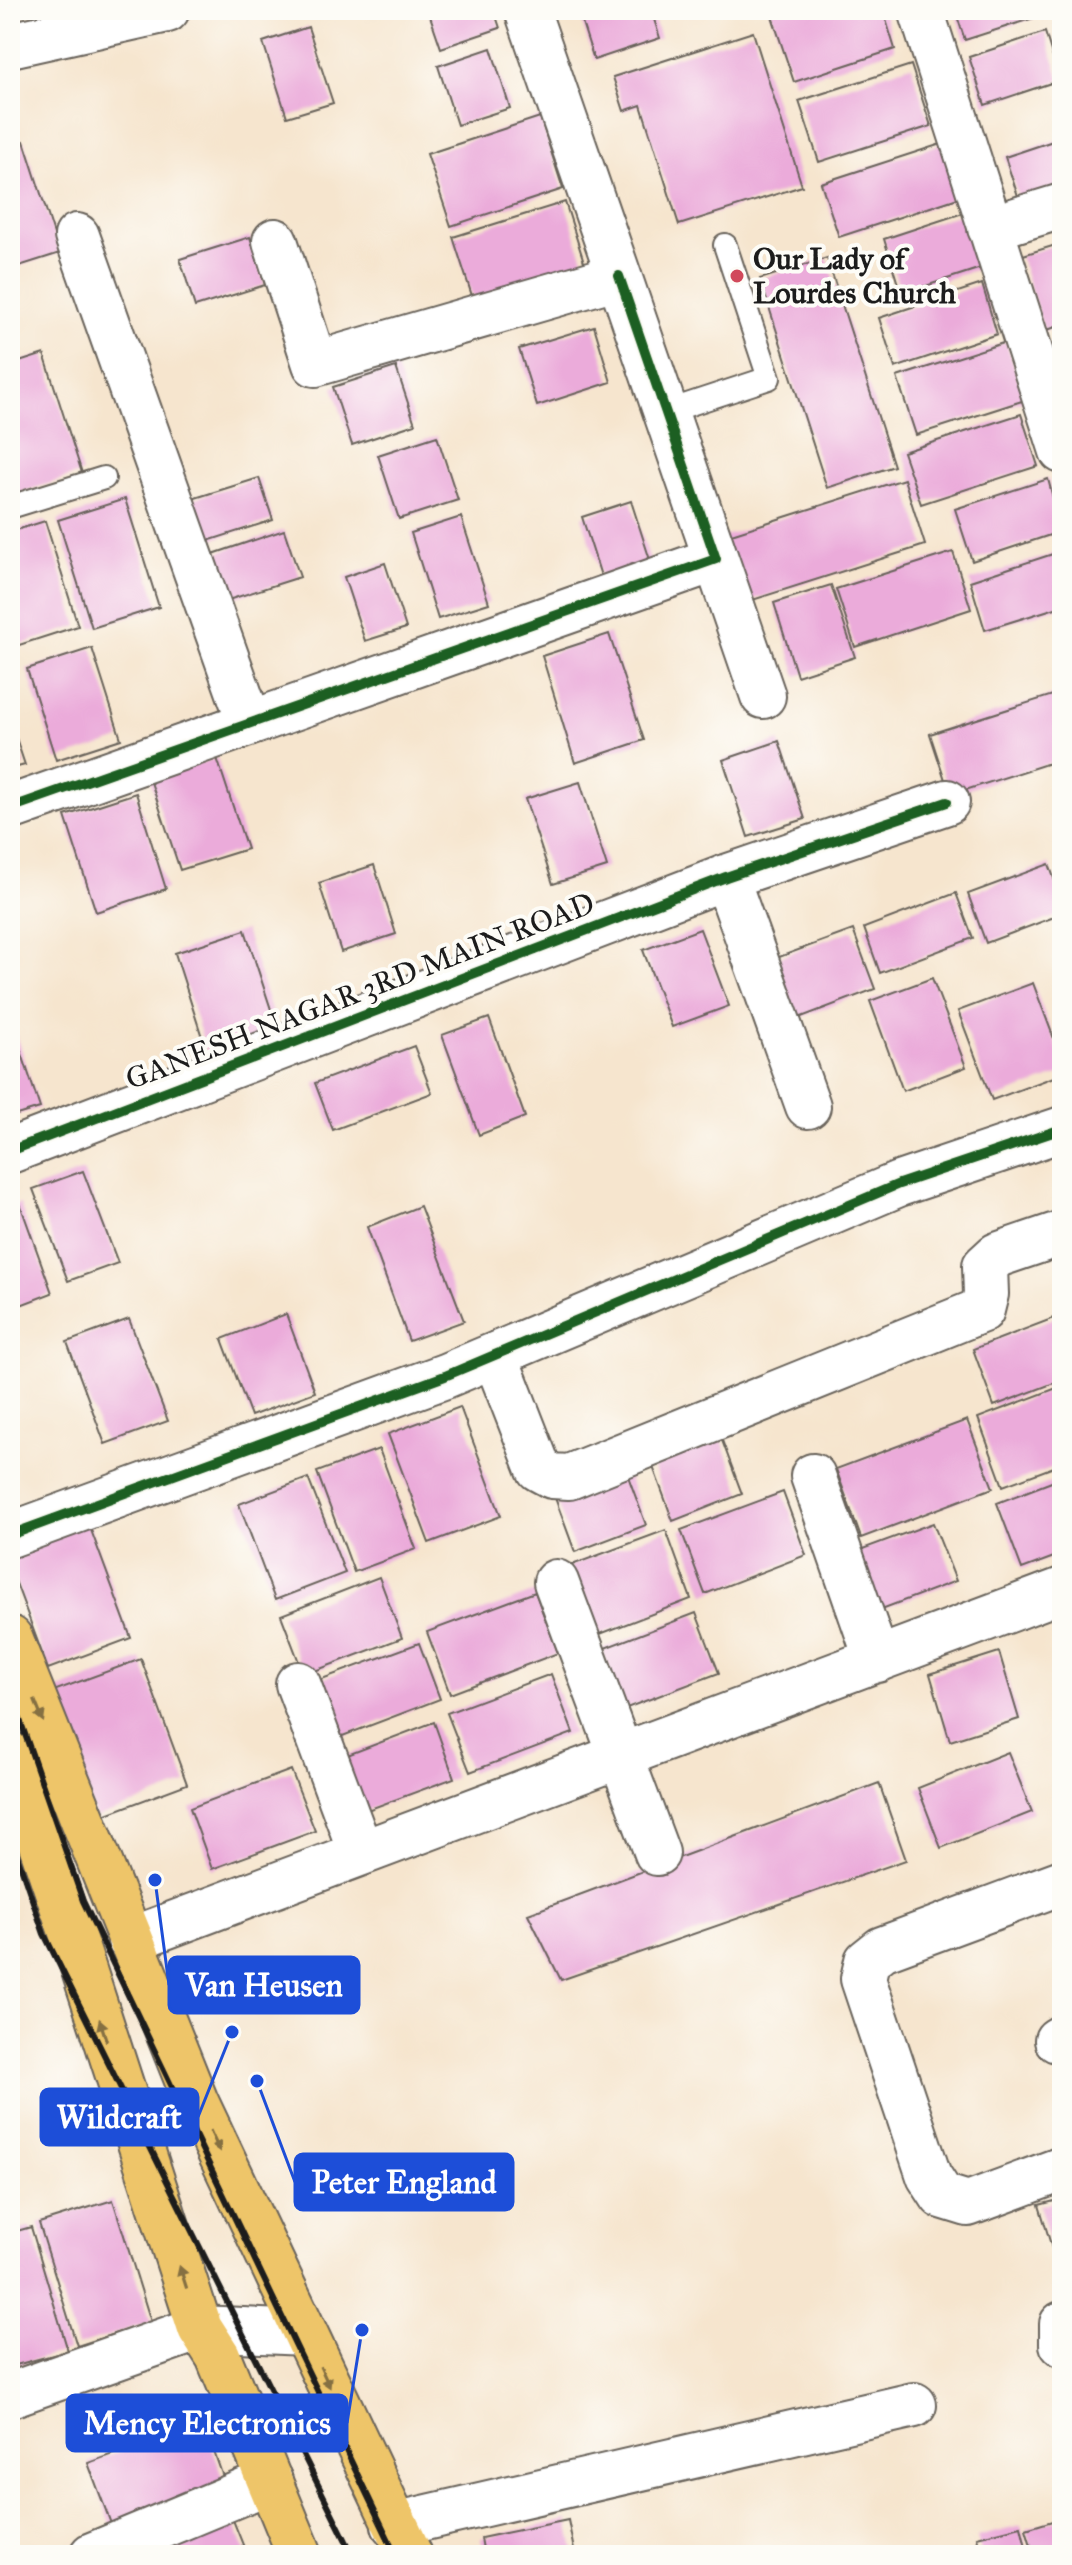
<svg xmlns="http://www.w3.org/2000/svg" width="1072" height="2565" font-family="'IM FELL Great Primer',serif">
  <style>
    .building { fill: #ebabda }
    .lines { fill: none; stroke-linecap: round; stroke-linejoin: round }
    .service-casing { stroke: #68625a; stroke-width: 26 }
    .minor-casing { stroke: #68625a; stroke-width: 48 }
    .primary-casing { stroke: #68625a; stroke-width: 48 }
    .service { stroke: #fff; stroke-width: 22 }
    .minor { stroke: #fff; stroke-width: 44 }
    .primary { stroke: #eec569; stroke-width: 44 }
    .rail { stroke: #1c1c1c; stroke-width: 6 }
    .cycleway-casing { stroke: #fdfcf7; stroke-width: 15 }
    .cycleway { stroke: #1b5e20; stroke-width: 10 }
    .oneway { fill: #857042 }
    .poi-dot { fill: #d1495b; stroke: #fdfcf7; stroke-width: 3 }
    .labels { text-anchor: middle; dominant-baseline: central; stroke-width: 8; stroke-linejoin: round; paint-order: stroke }
    .poi-label { font-size: 30px; font-weight: bold; fill: #1c1c1c; stroke: #fdfcf7; text-anchor: start }
    .street-label { font-size: 30px; fill: #1c1c1c; stroke: #fdfcf7 }
    .leader { fill: none; stroke: #1d4ed8; stroke-width: 3 }
    .callout-dot { fill: #1d4ed8; stroke: #fdfcf7; stroke-width: 3 }
    .callout { fill: #1d4ed8; stroke: #1d4ed8; stroke-width: 3 }
    .callout-label { font-size: 32px; text-anchor: middle; font-weight: bold; fill: #fff }
  </style>
  <rect width="100%" height="100%" fill="#fdfcf7"/>
  <filter id="ink" filterUnits="userSpaceOnUse"><feTurbulence type="fractalNoise" baseFrequency=".0125" numOctaves="2"/><feDisplacementMap in="SourceGraphic" scale="16" xChannelSelector="R" yChannelSelector="G"/><feConvolveMatrix kernelMatrix="1 2 1 2 8 2 1 2 1" color-interpolation-filters="sRGB"/></filter>
  <filter id="wash" filterUnits="userSpaceOnUse"><feTurbulence type="fractalNoise" baseFrequency=".006" numOctaves="4" result="noise"/><feDisplacementMap in="SourceGraphic" scale="32" xChannelSelector="R" yChannelSelector="G"/><feGaussianBlur stdDeviation="1.8" result="paint"/><feColorMatrix in="noise" values="0 0 0 0 0 0 0 0 0 0 0 0 0 0 0 0 0 1.4 0 .05"/><feComposite in="paint" operator="in"/></filter>
  <g filter="url(#wash)">
    <rect width="100%" height="100%" fill="#f6e5ce"/>
    <g id="blocks">
      <path class="building" d="M428 10H494L500 28 441 48Z
        M578 10H651L660 38 594 60Z
        M770 10H883L895 49 794 82Z
        M955 10H1042L1043 15 965 40Z
        M308 27 333 103 287 117 263 42Z
        M753 32 802 186 679 225 641 105 624 111 613 77Z
        M1045 32 1060 80 985 105 969 57Z
        M491 48 510 108 457 125 438 66Z
        M911 65 931 126 819 162 799 101Z
        M540 117 563 189 451 226 427 154Z
        M1062 138V185L1019 199 1005 157Z
        M24 141 60 253 10 269V145Z
        M944 143 961 197 839 237 821 183Z
        M565 202 585 265 474 302 453 237Z
        M969 211 987 266 901 294 884 239Z
        M250 237 265 285 195 307 180 259Z
        M1062 243V325L1044 331 1020 256Z
        M827 258 894 466 827 488 760 279Z
        M982 284 997 334 895 368 879 318Z
        M594 326 611 382 537 406 519 349Z
        M1006 342 1025 400 916 435 897 377Z
        M44 354 82 473 10 496V365Z
        M396 367 415 424 352 445 333 387Z
        M1021 414 1038 466 921 504 903 452Z
        M437 436 458 500 399 519 378 455Z
        M259 478 273 520 189 547 176 504Z
        M904 479 925 545 743 603 722 537Z
        M1048 479 1062 531 972 561 955 509Z
        M125 499 159 607 92 628 58 520Z
        M631 501 651 563 602 579 582 517Z
        M461 517 489 603 438 619 411 533Z
        M45 521 78 626 10 648V532Z
        M284 530 300 577 228 600 213 554Z
        M1062 551V606L985 630 970 581Z
        M953 552 971 609 855 647 836 589Z
        M385 563 406 628 365 641 344 577Z
        M831 585 855 657 797 676 774 603Z
        M609 634 644 740 575 763 542 656Z
        M92 648 121 739 56 760 27 669Z
        M1062 692V759L950 795 930 734Z
        M10 720 25 765 10 769Z
        M779 741 805 819 748 837 723 760Z
        M217 758 247 849 180 870 150 779Z
        M580 782 607 867 553 884 525 799Z
        M136 793 166 889 96 912 65 816Z
        M1049 864 1062 901V914L986 943 968 894Z
        M374 865 396 934 341 952 319 883Z
        M956 893 973 938 880 973 864 928Z
        M700 929 729 1006 672 1027 643 950Z
        M245 930 280 1037 209 1059 175 953Z
        M853 930 875 989 791 1021 768 961Z
        M932 978 966 1067 903 1091 870 1001Z
        M1033 983 1062 1060V1074L992 1100 958 1011Z
        M10 1018 40 1108 10 1117Z
        M489 1018 525 1117 479 1135 442 1035Z
        M414 1046 432 1093 333 1130 315 1083Z
        M83 1171 118 1263 68 1281 33 1189Z
        M20 1204 52 1293 10 1309V1207Z
        M420 1206 464 1321 409 1341 367 1227Z
        M286 1314 315 1392 251 1416 222 1339Z
        M1062 1315V1380L994 1406 973 1349Z
        M129 1319 168 1421 105 1444 67 1342Z
        M1062 1386V1464L1003 1486 978 1418Z
        M460 1407 501 1516 429 1543 388 1434Z
        M967 1420 993 1488 861 1538 836 1469Z
        M717 1427 742 1494 673 1521 648 1453Z
        M379 1449 416 1549 354 1572 317 1472Z
        M625 1468 646 1525 575 1552 554 1495Z
        M308 1478 345 1573 275 1600 239 1504Z
        M1062 1478V1554L1022 1569 997 1503Z
        M783 1492 806 1555 705 1594 681 1530Z
        M88 1522 131 1638 48 1669 10 1567V1551Z
        M933 1523 956 1581 879 1610 857 1551Z
        M666 1530 691 1599 595 1636 569 1566Z
        M379 1577 402 1638 304 1675 281 1615Z
        M535 1592 558 1653 450 1694 427 1632Z
        M696 1613 719 1673 624 1709 602 1649Z
        M419 1643 440 1699 340 1737 319 1680Z
        M999 1652 1019 1719 950 1741 930 1674Z
        M141 1659 187 1784 96 1818 48 1693Z
        M551 1674 573 1733 470 1772 447 1713Z
        M434 1722 454 1778 362 1812 342 1757Z
        M1008 1752 1032 1812 941 1848 918 1788Z
        M291 1770 315 1831 212 1869 190 1808Z
        M879 1783 906 1860 561 1980 528 1914Z
        M1062 2199V2278H1061L1039 2205Z
        M113 2200 151 2322 77 2346 39 2223Z
        M31 2227 68 2351 12 2366 10 2358V2233Z
        M203 2421 227 2488 113 2529 88 2463Z
        M229 2510 247 2555H138Z
        M1062 2518V2555H1034L1026 2529Z
        M568 2520 575 2555H484L481 2538Z
        M1021 2526 1028 2555H982L977 2537Z"/>
    </g>
  </g>
  <g filter="url(#ink)">
    <use href="#blocks" fill-opacity="0" stroke="#68625a" stroke-width="2"/>
    <g class="lines">
      <g class="service-casing">
        <path id="service" d="M666 412 769 378 725 245
          M10 507 104 478"/>
      </g>
      <g class="minor-casing">
        <path id="minor" d="M921 10 1062 451
          M10 45 167 10
          M990 228 1062 206
          M77 236 249 721
          M275 241 315 364 619 276 527 10
          M716 559 763 696
          M10 808 716 559 619 276
          M726 877 808 1106
          M10 1151 726 877 947 802
          M495 1356 539 1469 552 1476 569 1477 982 1310 986 1294 985 1266 997 1255 1062 1233
          M813 1476 877 1660
          M10 1535 445 1376 899 1184 1062 1129
          M556 1582 657 1853
          M298 1684 361 1853
          M1062 1882 882 1949 867 1961 863 1979 929 2176 942 2196 968 2204 1062 2169
          M130 1940 1062 1590
          M1057 2040 1062 2037
          M1062 2324V2344
          M10 2395 200 2328 304 2333
          M394 2525 914 2405
          M92 2555 270 2481"/>
      </g>
      <g class="primary-casing">
        <path id="primary" d="M10 1638 196 2102 410 2555
          M10 1754 80 1958 200 2328 218 2356 300 2555"/>
      </g>
      <use href="#service" class="service"/>
      <use href="#minor" class="minor"/>
      <use href="#primary" class="primary"/>
      <path class="rail" d="M10 1691 83 1901 396 2555
        M10 1835 44 1934 353 2555"/>
      <g class="cycleway-casing">
        <path id="cycleway" d="M10 808 716 559 619 276
          M10 1151 726 877 947 802
          M10 1535 445 1376 899 1184 1062 1129"/>
      </g>
      <use href="#cycleway" class="cycleway"/>
    </g>
    <defs><path id="oneway-solid" d="M-6-.8H1V-3.2L6.5 0L1 3.2V.8H-6Z" transform="scale(2)"/></defs>
    <g class="oneway">
      <use href="#oneway-solid" transform="translate(39 1711) rotate(68)"/>
      <use href="#oneway-solid" transform="translate(103 2030) rotate(-108)"/>
      <use href="#oneway-solid" transform="translate(215 2141) rotate(65)"/>
      <use href="#oneway-solid" transform="translate(183 2277) rotate(-108)"/>
      <use href="#oneway-solid" transform="translate(325 2377) rotate(65)"/>
    </g>
  </g>
  <circle class="poi-dot" cx="737" cy="276" r="8"/>
  <g class="labels">
    <g class="poi-label">
      <text x="753" y="259">Our Lady of<tspan x="753" dy="34">Lourdes Church</tspan></text>
    </g>
    <g class="street-label">
      <text transform="translate(360 991) rotate(-21)">GANESH NAGAR 3RD MAIN ROAD</text>
    </g>
  </g>
  <path class="leader" d="M155 1880L169 1985M232 2032L198 2117M257 2081L295 2182M362 2330L347 2423"/>
  <g class="callout-dot">
    <circle cx="155" cy="1880" r="8"/>
    <circle cx="232" cy="2032" r="8"/>
    <circle cx="257" cy="2081" r="8"/>
    <circle cx="362" cy="2330" r="8"/>
  </g>
  <g class="callout">
    <rect x="169" y="1957" width="190" height="56" rx="8"/>
    <rect x="41" y="2089" width="157" height="56" rx="8"/>
    <rect x="295" y="2154" width="218" height="56" rx="8"/>
    <rect x="67" y="2395" width="280" height="56" rx="8"/>
  </g>
  <g class="callout-label">
    <text x="264" y="1996">Van Heusen</text>
    <text x="119" y="2128">Wildcraft</text>
    <text x="404" y="2193">Peter England</text>
    <text x="207" y="2434">Mency Electronics</text>
  </g>
  <rect width="1072" height="2565" fill="none" stroke="#fdfcf7" stroke-width="40"/>
</svg>
